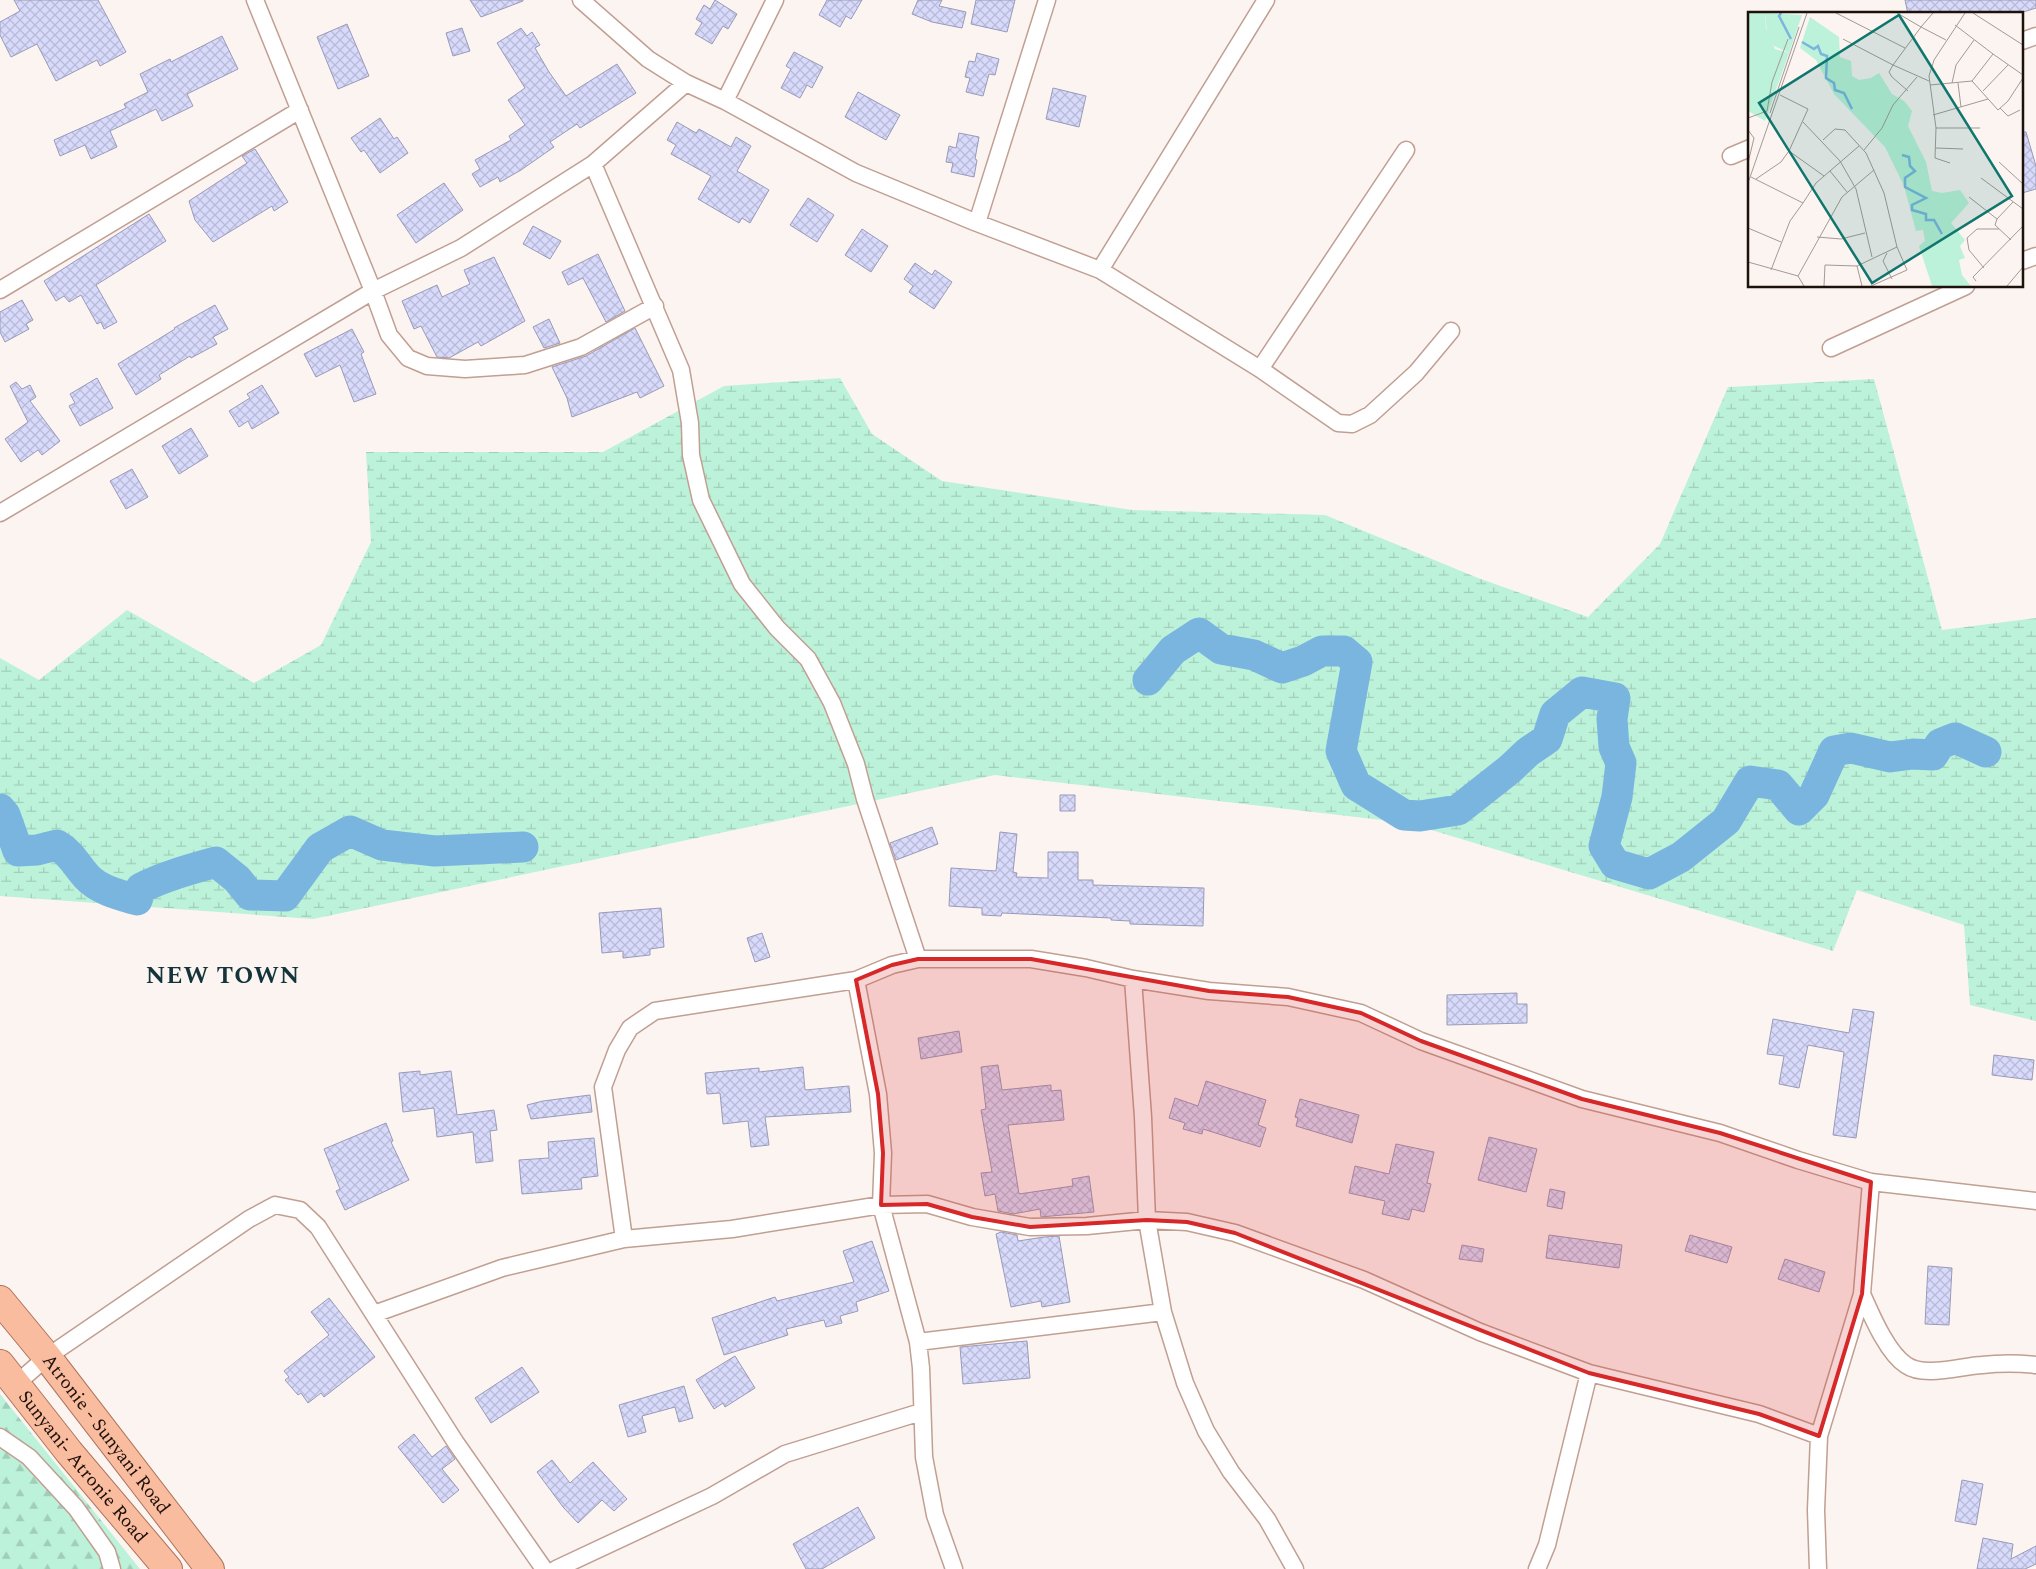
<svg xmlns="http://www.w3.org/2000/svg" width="2036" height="1569" font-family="Spectral,serif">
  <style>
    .forest { fill: url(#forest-firs) }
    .wetland { fill: url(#wetland-marsh) }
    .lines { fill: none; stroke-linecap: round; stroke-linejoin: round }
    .river { stroke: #7ab5df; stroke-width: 31 }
    .building { fill: url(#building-cross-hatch); stroke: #999ab9 }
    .minor-casing { stroke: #c19f92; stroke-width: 19 }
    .trunk-casing { stroke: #ac755c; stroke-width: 30 }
    .minor { stroke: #fff; stroke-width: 16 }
    .trunk { stroke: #fabc9f; stroke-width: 28 }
    .marked { fill: #d62828; fill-opacity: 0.2; stroke: #d62828; stroke-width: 4; stroke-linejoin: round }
    .labels { text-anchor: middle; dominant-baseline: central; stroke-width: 4.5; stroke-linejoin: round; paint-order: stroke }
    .street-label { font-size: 19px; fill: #1d110c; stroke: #fcf4f1 }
    .district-label { font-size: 24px; font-weight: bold; letter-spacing: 1px; fill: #13343a; stroke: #fcf4f1 }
    .inset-river { fill: none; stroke: #7ab5df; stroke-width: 2.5 }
    .inset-road { fill: none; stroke: #a39995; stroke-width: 1 }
    .view { fill: #0f766e; fill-opacity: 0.15; stroke: #0f766e; stroke-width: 2.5 }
    .inset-edge { fill: none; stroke: #1d110c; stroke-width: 2.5 }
  </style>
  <defs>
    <pattern id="forest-firs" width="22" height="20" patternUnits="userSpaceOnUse" patternTransform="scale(1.25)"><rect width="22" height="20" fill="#bcf2d9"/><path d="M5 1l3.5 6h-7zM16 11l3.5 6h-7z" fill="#a1ceb9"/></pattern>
    <pattern id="wetland-marsh" width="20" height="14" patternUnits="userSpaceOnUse" patternTransform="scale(1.25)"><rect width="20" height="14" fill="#bcf2d9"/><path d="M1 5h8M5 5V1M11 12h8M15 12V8" fill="none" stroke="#a1ceb9"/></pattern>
    <pattern id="building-cross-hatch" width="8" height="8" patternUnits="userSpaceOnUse" patternTransform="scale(1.25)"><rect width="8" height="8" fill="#d8dafb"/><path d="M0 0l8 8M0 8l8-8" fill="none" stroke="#b9bad6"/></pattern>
  </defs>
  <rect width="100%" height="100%" fill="#fcf4f1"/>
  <path class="forest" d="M0 1394 140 1569H0Z"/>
  <path class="wetland" d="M840 378 872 434 942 481 1132 510 1325 515 1478 578 1588 617 1660 544 1728 387 1874 379 1942 630 2036 618V1021L1970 1005 1964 925 1857 890 1833 951 1408 823 995 775 313 919 0 896V658L39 680 127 610 254 683 321 645 371 542 366 452H603L724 386Z"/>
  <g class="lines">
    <path class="river" d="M1148 680 1173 650 1199 633 1221 649 1254 655 1282 668 1303 661 1322 651H1344L1357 662 1341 751 1356 785 1404 815 1420 816 1458 810 1510 769 1528 752 1547 739 1555 714 1582 692 1615 698 1612 719 1614 747 1621 763 1617 797 1604 846 1615 864 1649 874 1681 857 1726 821 1750 781 1778 785 1799 810 1814 795 1834 751 1851 748 1890 757 1913 754 1933 755 1940 744 1955 738 1986 752
      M0 809 5 815 18 851 37 850 57 845C71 853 76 865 87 877 99 890 120 895 137 900L141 888C165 876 191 869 216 862L237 879 250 895 285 896 320 848 350 831 382 845 435 851 523 847"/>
  </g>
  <path class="building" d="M14 0H98L126 52 100 66 97 60 56 81 37 44 11 57 0 35V22L20 11Z
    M470 0H523V1L481 17Z
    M715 0 737 14 728 29 723 26 712 44 695 34 702 23 696 19 704 5 710 9Z
    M827 0H862L851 19 846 16 840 27 819 15Z
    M918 0H942L939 6 966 12 962 28 932 22 912 14Z
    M976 0H1015L1007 32 971 24Z
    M1905 0H2036V8L2017 14H1908Z
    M347 24 369 76 338 89 317 37Z
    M462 28 470 51 453 56 446 33Z
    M521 28 527 36 532 32 540 45 535 48 549 72 566 96 617 64 636 93 580 128 577 124 550 142 554 147 521 170 500 182 498 177 480 187 472 174 480 169 475 160 511 140 509 136 525 125 508 100 525 88 497 43Z
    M222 36 238 69 187 94 193 106 162 121 156 109 110 131 117 147 91 159 85 145 60 156 54 140 126 108 124 104 148 92 140 74 170 59 171 62Z
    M794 52 823 67 812 88 807 85 800 98 781 88 791 69 786 66Z
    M977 53 999 59 995 75 989 74 983 96 966 92 970 78 965 77 969 61 975 62Z
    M1053 88 1086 96 1079 127 1046 119Z
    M858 92 900 115 886 140 845 117Z
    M380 118 394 139 397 137 408 153 380 173 364 150 361 152 351 138Z
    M677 122 696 133 699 129 731 147 736 137 751 146 737 171 769 190 750 223 742 218 739 223 698 199 711 176 671 154 676 145 667 140Z
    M2022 132H2026L2036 166V189L2022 193Z
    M959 133 979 137 975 159 977 160 974 177 951 172 953 163 946 162 949 146 956 148Z
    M255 149 288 202 274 211 272 206 213 242 195 220 189 201 247 163 242 156Z
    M444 183 463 210 416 243 397 215Z
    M808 198 834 215 817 242 790 225Z
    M149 214 166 241 96 285 117 322 104 329 101 322 97 324 81 295 69 302 64 296 56 301 44 281Z
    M533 226 561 241 550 259 523 244Z
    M862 229 888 246 871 272 845 255Z
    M598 254 625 311 606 322 583 278 568 285 562 272Z
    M494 257 525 321 481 346 478 342 449 358 437 357 421 326 414 329 402 301 437 285 442 297 470 284 464 270Z
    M915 263 932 275 935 270 952 282 934 309 909 292 913 286 904 279Z
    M22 300 33 320 26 324 29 329 5 342 0 332V312Z
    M215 305 228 329 213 337 217 344 191 358 190 356 159 375 161 379 136 395 118 364 175 329 174 328Z
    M549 319 560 343 544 348 533 327Z
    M635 328 664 386 640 398 637 392 572 417 567 398 552 367 586 356Z
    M352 329 364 352 361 354 376 394 354 402 340 365 316 377 304 354Z
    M97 378 113 408 80 426 69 406 75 403 70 394Z
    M16 382 22 389 30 385 36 397 30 401 60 441 42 455 38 450 21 462 5 439 28 422 10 386Z
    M262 385 279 413 252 429 248 421 239 427 229 411 250 398 247 394Z
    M191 428 208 456 179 474 162 446Z
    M132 469 148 497 126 509 110 481Z
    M1060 795H1075V811H1060Z
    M932 827 938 844 896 860 890 843Z
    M1000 832 1017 834 1013 872 1017 873 1016 877 1048 878V852H1078V880H1093V885L1204 888 1203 926 1130 924V921L1111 920V918L1002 913 1001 916 982 915V908L949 906 951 868 996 871Z
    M661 908 664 947 650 949V955L623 958V951L602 953 599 913Z
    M762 933 770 957 755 962 747 938Z
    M1517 993V1004H1527V1023L1447 1025V995Z
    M1853 1009 1874 1012 1856 1138 1833 1135 1844 1052 1808 1045 1799 1088 1779 1084 1784 1056 1767 1054 1773 1019 1849 1033Z
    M959 1031 962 1052 921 1059 918 1038Z
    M1994 1055 2034 1060 2032 1080 1992 1075Z
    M998 1065 1002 1090 1051 1085V1091L1061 1090 1064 1120 1008 1125 1019 1194 1073 1186 1072 1179 1089 1176 1094 1212 1041 1217 1040 1209 1013 1214 998 1211 995 1194 985 1196 981 1173 992 1172 981 1110 986 1109 981 1067Z
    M803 1067 805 1090 849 1086 851 1112 765 1117 769 1145 751 1147 748 1121 723 1124 720 1093 707 1094 705 1073 759 1068V1072Z
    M420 1071V1075L451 1071 457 1115 494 1110 497 1130 490 1131 493 1161 476 1163 473 1132 437 1137 434 1108 403 1112 399 1073Z
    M1206 1081 1266 1100 1258 1125 1266 1128 1260 1147 1203 1129 1202 1134 1183 1129 1185 1123 1169 1118 1175 1098 1198 1106Z
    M590 1095 592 1112 531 1119 527 1105 543 1101Z
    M1300 1099 1359 1115 1352 1143 1296 1126 1298 1118 1295 1117Z
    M386 1123 393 1141 391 1142 409 1180 345 1210 336 1191 340 1189 324 1149Z
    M1489 1137 1537 1149 1526 1192 1478 1180Z
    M594 1138 598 1176 581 1178 582 1189 522 1194 519 1160 549 1158 548 1142Z
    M1396 1144 1434 1152 1427 1183 1431 1184 1424 1212 1412 1209 1409 1220 1382 1214 1385 1201 1349 1193 1355 1166 1389 1174Z
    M1550 1189 1565 1192 1562 1209 1547 1206Z
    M1001 1232 1017 1235 1018 1241 1044 1237 1059 1236 1070 1302 1042 1307 1041 1301 1011 1307 996 1234Z
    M1549 1235 1622 1245 1619 1268 1546 1258Z
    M1690 1235 1732 1247 1727 1263 1685 1251Z
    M872 1241 889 1291 856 1302 858 1311 840 1316 842 1323 826 1327 824 1320 786 1329 788 1335 724 1355 712 1318 775 1297 777 1301 854 1282 843 1251Z
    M1462 1245 1484 1249 1482 1262 1459 1259Z
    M1785 1259 1825 1272 1819 1292 1778 1279Z
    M1928 1266 1952 1268 1949 1325 1925 1324Z
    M329 1298 375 1357 324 1397 321 1393 308 1403 301 1393 298 1395 285 1380 289 1377 284 1371 329 1335 311 1312Z
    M1027 1341 1030 1378 963 1384 960 1347Z
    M735 1356 755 1388 725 1407 723 1403 714 1409 696 1380Z
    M522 1367 539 1392 491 1423 475 1398Z
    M684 1386 693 1418 679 1422 675 1407 642 1416 646 1432 628 1437 619 1405Z
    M414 1434 432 1457 446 1446 455 1459 442 1469 459 1490 443 1503 398 1447Z
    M552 1460 570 1483 593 1462 627 1499 614 1511 602 1500 578 1523 563 1507 537 1472Z
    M1962 1480 1983 1484 1976 1525 1955 1521Z
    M858 1507 875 1538 822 1569H806L793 1544Z
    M1983 1538 2013 1544 2011 1559 2036 1546V1564L2025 1569H1977Z"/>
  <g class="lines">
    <g class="minor-casing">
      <path id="minor" d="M581 0 648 59 686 83 725 101 856 173 977 223 1100 270 1260 369 1338 423 1352 424 1370 415 1416 373 1451 331
        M2022 41 2036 36
        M725 101 775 0
        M1731 156 1750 148
        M593 164 681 370 690 423 691 455 701 500 742 584 777 628 808 659 832 703 856 764 865 799 918 959
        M977 223 1047 0
        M2022 261 2036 256
        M1100 270 1266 0
        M0 290 300 110
        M655 306 581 347 525 365 465 369 427 366 408 358 389 335 373 291 461 248 593 164 686 83
        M1831 348 1966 286
        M1260 369 1406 150
        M0 513 373 291 255 0
        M1133 979 1143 1117 1147 1220 1163 1312 1185 1383 1206 1431 1231 1472 1267 1519 1295 1569
        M856 980 878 1094 883 1153 881 1205 918 1342 921 1368 924 1457 935 1515 954 1569
        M624 1239 603 1087 617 1050 630 1028 655 1011 856 980 892 965 918 959H1031L1086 968 1133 979 1209 991 1288 997 1361 1013 1421 1041 1582 1099 1720 1133 1798 1160 1871 1182 2036 1201
        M1862 1294C1871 1314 1887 1353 1906 1365 1924 1378 1961 1366 1982 1365 2000 1363 2018 1363 2036 1365
        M374 1314 502 1268 624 1239 732 1229 881 1205 927 1204 972 1217 1030 1227 1087 1226 1147 1220 1187 1222 1235 1233 1364 1280 1480 1332 1589 1373 1759 1414 1819 1436
        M918 1342 1163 1312
        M16 1384 47 1357 249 1219 275 1205 300 1210 318 1227 456 1443 544 1569
        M0 1437 29 1457 76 1508 107 1552 112 1569
        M556 1569 712 1496 785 1454 921 1412
        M1537 1569 1547 1545 1589 1373
        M1818 1569 1816 1510 1819 1436 1862 1294 1871 1182"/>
    </g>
    <g class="trunk-casing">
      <g id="trunk">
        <path id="s1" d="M0 1300 47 1357 210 1569"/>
        <path id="s2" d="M0 1364 69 1452 168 1569"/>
      </g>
    </g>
    <use href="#minor" class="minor"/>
    <use href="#trunk" class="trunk"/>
  </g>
  <path class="marked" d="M918 959H1031L1209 991 1288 997 1361 1013 1421 1041 1582 1099 1720 1133 1871 1182 1862 1294 1819 1436 1759 1414 1589 1373 1235 1233 1187 1222 1147 1220 1030 1227 972 1217 927 1204 881 1205 883 1153 878 1094 856 980 892 965Z"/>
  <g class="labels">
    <g class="street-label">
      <text stroke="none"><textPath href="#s1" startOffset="171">Atronie - Sunyani Road</textPath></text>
      <text stroke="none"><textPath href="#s2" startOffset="132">Sunyani- Atronie Road</textPath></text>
    </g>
    <g class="district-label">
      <text x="223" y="976">NEW TOWN</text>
    </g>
  </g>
  <g transform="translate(1748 12)">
    <rect width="275" height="275" fill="#fcf4f1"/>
    <path d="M0 1H17L18 17 27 37 41 41 17 109 0 99Z" fill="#bcf2d9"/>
    <path d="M17 1 54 3 41 41 20 31ZM62 5 91 25 92 45 103 49 104 64 111 68 123 66 131 61 144 82 156 89 164 99 160 114 178 150 184 179 194 181 212 178 221 191 203 211 217 228 212 234 217 246 211 248 214 263 223 274H184L171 234 177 229 175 218 168 219 156 174 137 135 86 82 68 48 52 36Z" fill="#bcf2d9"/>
    <path class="inset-river" d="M33 1 31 4 43 27M54 30 66 37 70 34 73 42 79 44 78 66 86 71 87 78 96 81 104 97M154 143 161 145 162 154 167 159 157 166V175L178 186 164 193V198L178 202V208H186L194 222"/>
    <path class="inset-road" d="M88 1 157 36M185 1 173 15 198 28M225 1 275 33M207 13 245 42M95 27 145 53 173 15 149 1M224 69 250 98 260 89 275 66M204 71 208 53 226 28M210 71 213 95M182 73 224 69 245 42 275 63M160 79 144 65 141 60 145 53 181 69M235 79 260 53M32 83 60 97 41 139M252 96 260 104 272 98M22 101 51 15M185 103 240 87M0 106 19 99 24 70 40 27M55 110 92 149 108 177 124 245M188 116H232M0 118 6 126 0 151M75 128 87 117 97 118 118 141 136 181 149 235 159 258 123 274M188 136 215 137M116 138 134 116 145 93 169 65M251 150 275 172M202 151 187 146 188 116 181 64 186 48 217 1M82 159 99 180M3 165 55 191 42 209 23 258M233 166 275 197M8 167 33 150 41 139 76 164M0 171 59 1M221 185 249 207 247 213 263 228M55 191 68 171 111 134M249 207 265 190M0 216 33 230M69 225 93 227 117 221M139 241 135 249 144 267M0 250 50 264 56 274M109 254 114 274M236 256 221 238 219 226 229 217H251M50 264 94 185 126 158M228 269 225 265 275 214M76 274 77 253 109 254 149 235M259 274 275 255"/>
    <path class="view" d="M151 3 264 184 124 271 11 91Z"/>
    <rect width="275" height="275" class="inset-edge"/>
  </g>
</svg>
